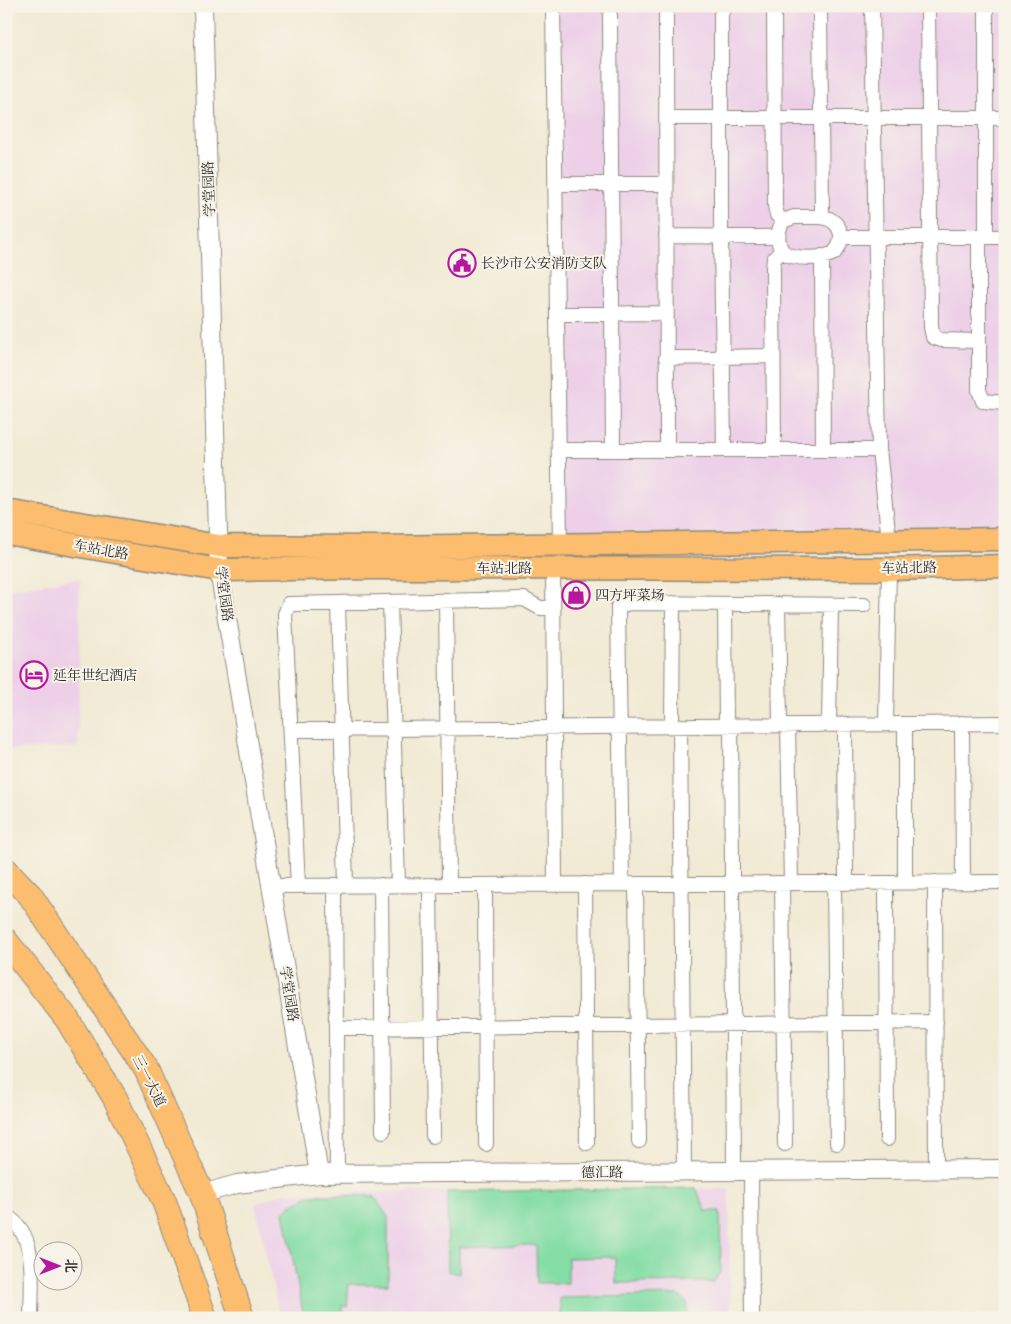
<svg xmlns="http://www.w3.org/2000/svg" width="1011" height="1324" font-family="'IM FELL French Canon','Noto Serif SC',serif">
  <style>
    .built { fill: #edd0e8 }
    .green { fill: #83dda4; stroke: #578468 }
    .lines { fill: none; stroke-linecap: round; stroke-linejoin: round }
    .minor-casing { stroke: #8e8a80; stroke-width: 16 }
    .tertiary-casing { stroke: #8e8a80; stroke-width: 20 }
    .primary-casing { stroke: #8e8a80; stroke-width: 25 }
    .trunk-casing { stroke: #8e8a80; stroke-width: 26 }
    .minor { stroke: #fff; stroke-width: 14 }
    .tertiary { stroke: #fff; stroke-width: 18 }
    .primary { stroke: #fcbd6e; stroke-width: 22 }
    .trunk { stroke: #fcbd6e; stroke-width: 24 }
    .labels { text-anchor: middle; dominant-baseline: central; stroke-width: 4; stroke-linejoin: round; paint-order: stroke }
    .street-label { font-size: 14px; fill: #2b2b2b; stroke: #f7f3e8 }
    .poi-label { font-size: 14px; fill: #2b2b2b; stroke: #f7f3e8; text-anchor: start }
  </style>
  <rect width="100%" height="100%" fill="#f7f3e8"/>
  <filter id="ink" filterUnits="userSpaceOnUse"><feTurbulence type="fractalNoise" baseFrequency=".02" numOctaves="2"/><feDisplacementMap in="SourceGraphic" scale="10" xChannelSelector="R" yChannelSelector="G"/><feConvolveMatrix kernelMatrix="1 2 1 2 8 2 1 2 1" color-interpolation-filters="sRGB"/></filter>
  <filter id="wash" filterUnits="userSpaceOnUse"><feTurbulence type="fractalNoise" baseFrequency=".0096" numOctaves="4" result="noise"/><feDisplacementMap in="SourceGraphic" scale="20" xChannelSelector="R" yChannelSelector="G"/><feGaussianBlur stdDeviation="1.12" result="paint"/><feColorMatrix in="noise" values="0 0 0 0 0 0 0 0 0 0 0 0 0 0 0 0 0 1.4 0 .05"/><feComposite in="paint" operator="in"/></filter>
  <g filter="url(#wash)">
    <rect width="100%" height="100%" fill="#f1ead4"/>
    <path class="built" d="M553 6H1005V540L560 545Z
      M80 578 78 747 6 750V589Z
      M729 1189 730 1318H280L255 1204 283 1193Z"/>
    <path class="green" d="M696 1188 706 1211H720L721 1271 714 1282 616 1283 615 1257 568 1258V1283H537L536 1245 459 1247V1274L448 1271 447 1192Z
      M311 1195 374 1196 388 1217V1284H349L347 1307 342 1305V1318H304L284 1212 291 1205Z
      M678 1295 687 1303 688 1318H560V1298Z"/>
  </g>
  <g filter="url(#ink)">
    <g class="lines">
      <g class="minor-casing">
        <path id="minor" d="M553 6 560 545
          M666 6 667 450
          M774 6 775 206 777 215 783 221
          M820 6 822 217
          M872 6 879 450 889 540
          M928 6 931 327 933 337 941 340 979 341
          M986 6V237
          M610 15 613 450
          M666 118H1005
          M555 184H666
          M822 217C841 220 847 239 834 253 822 259 794 260 783 252 776 242 777 232 783 221L794 217Z
          M666 236 778 237
          M841 237H1005
          M979 237V390L983 401 1005 403
          M822 256 823 450
          M557 314 666 313
          M666 358 773 356
          M559 450H879
          M724 450 721 237V15L724 6
          M774 450 773 267 774 259 782 250
          M553 568 555 884
          M446 600 449 885
          M390 602 398 885
          M338 603 346 885
          M725 604 726 725
          M778 604 780 725
          M962 723 963 882
          M829 724 831 605
          M845 724 846 883
          M886 724 889 569
          M905 724V882
          M731 725 734 1171
          M788 725 791 883
          M672 726 673 603
          M680 726 684 1172
          M296 730 1005 723
          M935 882 936 1168
          M782 883 785 1144
          M834 883 837 1143
          M886 883 887 1139
          M585 884 587 1143
          M622 884 618 607 629 603 864 605
          M636 884 639 1141
          M335 885 337 1174
          M381 885 383 1131
          M430 885 433 1136
          M485 885 486 1144
          M271 886 1005 882
          M298 886 285 614 289 604 524 599 540 608H553
          M336 1028 936 1022
          M751 1171 752 1318
          M6 1216C39 1234 31 1286 31 1318"/>
      </g>
      <g class="tertiary-casing">
        <path id="tertiary" d="M203 6 219 570 319 1174
          M202 1194 237 1184 319 1174 1005 1169"/>
      </g>
      <g class="primary-casing">
        <path id="primary" d="M6 511 219 546 372 547 1005 539
          M6 533 219 570 372 568 889 569 1005 566"/>
      </g>
      <g class="trunk-casing">
        <path id="trunk" d="M6 870 30 895 146 1069 202 1194 242 1318
          M6 941 67 1019 115 1098 164 1201 205 1318"/>
      </g>
      <use href="#minor" class="minor"/>
      <use href="#tertiary" class="tertiary"/>
      <use href="#primary" class="primary"/>
      <use href="#trunk" class="trunk"/>
    </g>
  </g>
  <defs>
    <g id="civic-ring" transform="scale(1.4375)"><circle r="9.5" fill="#f7f3e8" stroke="#b5179e" stroke-width="1.5"/><path d="M-.6-6.5H3V-4.5H.6V-3L4-1V1h2V6H-6V1h2V-1L-.6-3ZM-1.2 2.5V6h2.4V2.5Z" fill="#b5179e"/></g>
    <g id="shop-ring" transform="scale(1.4375)"><circle r="9.5" fill="#f7f3e8" stroke="#b5179e" stroke-width="1.5"/><path d="M-5-2.5h2.3a2.7 3.5 0 0 1 5.4 0H5L5.5 6h-11ZM-1.5-2.5h3a1.5 2.3 0 0 0-3 0Z" fill="#b5179e"/></g>
    <g id="hotel-ring" transform="scale(1.4375)"><circle r="9.5" fill="#f7f3e8" stroke="#b5179e" stroke-width="1.5"/><path d="M-6-4.5h1.5V1H6V5H4.5V3h-9V5H-6ZM-4 0a1.8 1.8 0 1 1 3.6 0ZM.5 0V-2.5h3Q6-2.5 6 0Z" fill="#b5179e"/></g>
  </defs>
  <g fill-rule="evenodd">
    <use href="#civic-ring" x="462" y="263"/>
    <use href="#shop-ring" x="576" y="595"/>
    <use href="#hotel-ring" x="34" y="675"/>
  </g>
  <g class="labels">
    <g class="street-label">
      <text transform="translate(209 189) rotate(-92)">学堂园路</text>
      <text transform="translate(101 550) rotate(10)">车站北路</text>
      <text x="504" y="568">车站北路</text>
      <text transform="translate(909 568) rotate(-1)">车站北路</text>
      <text transform="translate(224 594) rotate(82)">学堂园路</text>
      <text transform="translate(289 994) rotate(81)">学堂园路</text>
      <text transform="translate(149 1081) rotate(63)">三一大道</text>
      <text x="602" y="1172">德汇路</text>
    </g>
    <g class="poi-label">
      <text x="481" y="263">长沙市公安消防支队</text>
      <text x="595" y="595">四方坪菜场</text>
      <text x="53" y="675">延年世纪酒店</text>
    </g>
  </g>
  <rect width="1011" height="1324" fill="none" stroke="#f7f3e8" stroke-width="25"/>
  <g transform="translate(58 1266) rotate(90)"><circle r="24" fill="#f7f3e8" stroke="#a5a39c"/>
  <path d="M0-4L9 19L0 12L-9 19Z" fill="#b5179e"/>
  <text y="-8" font-size="14" font-weight="bold" text-anchor="middle" fill="#2b2b2b">北</text>
  </g>
</svg>
